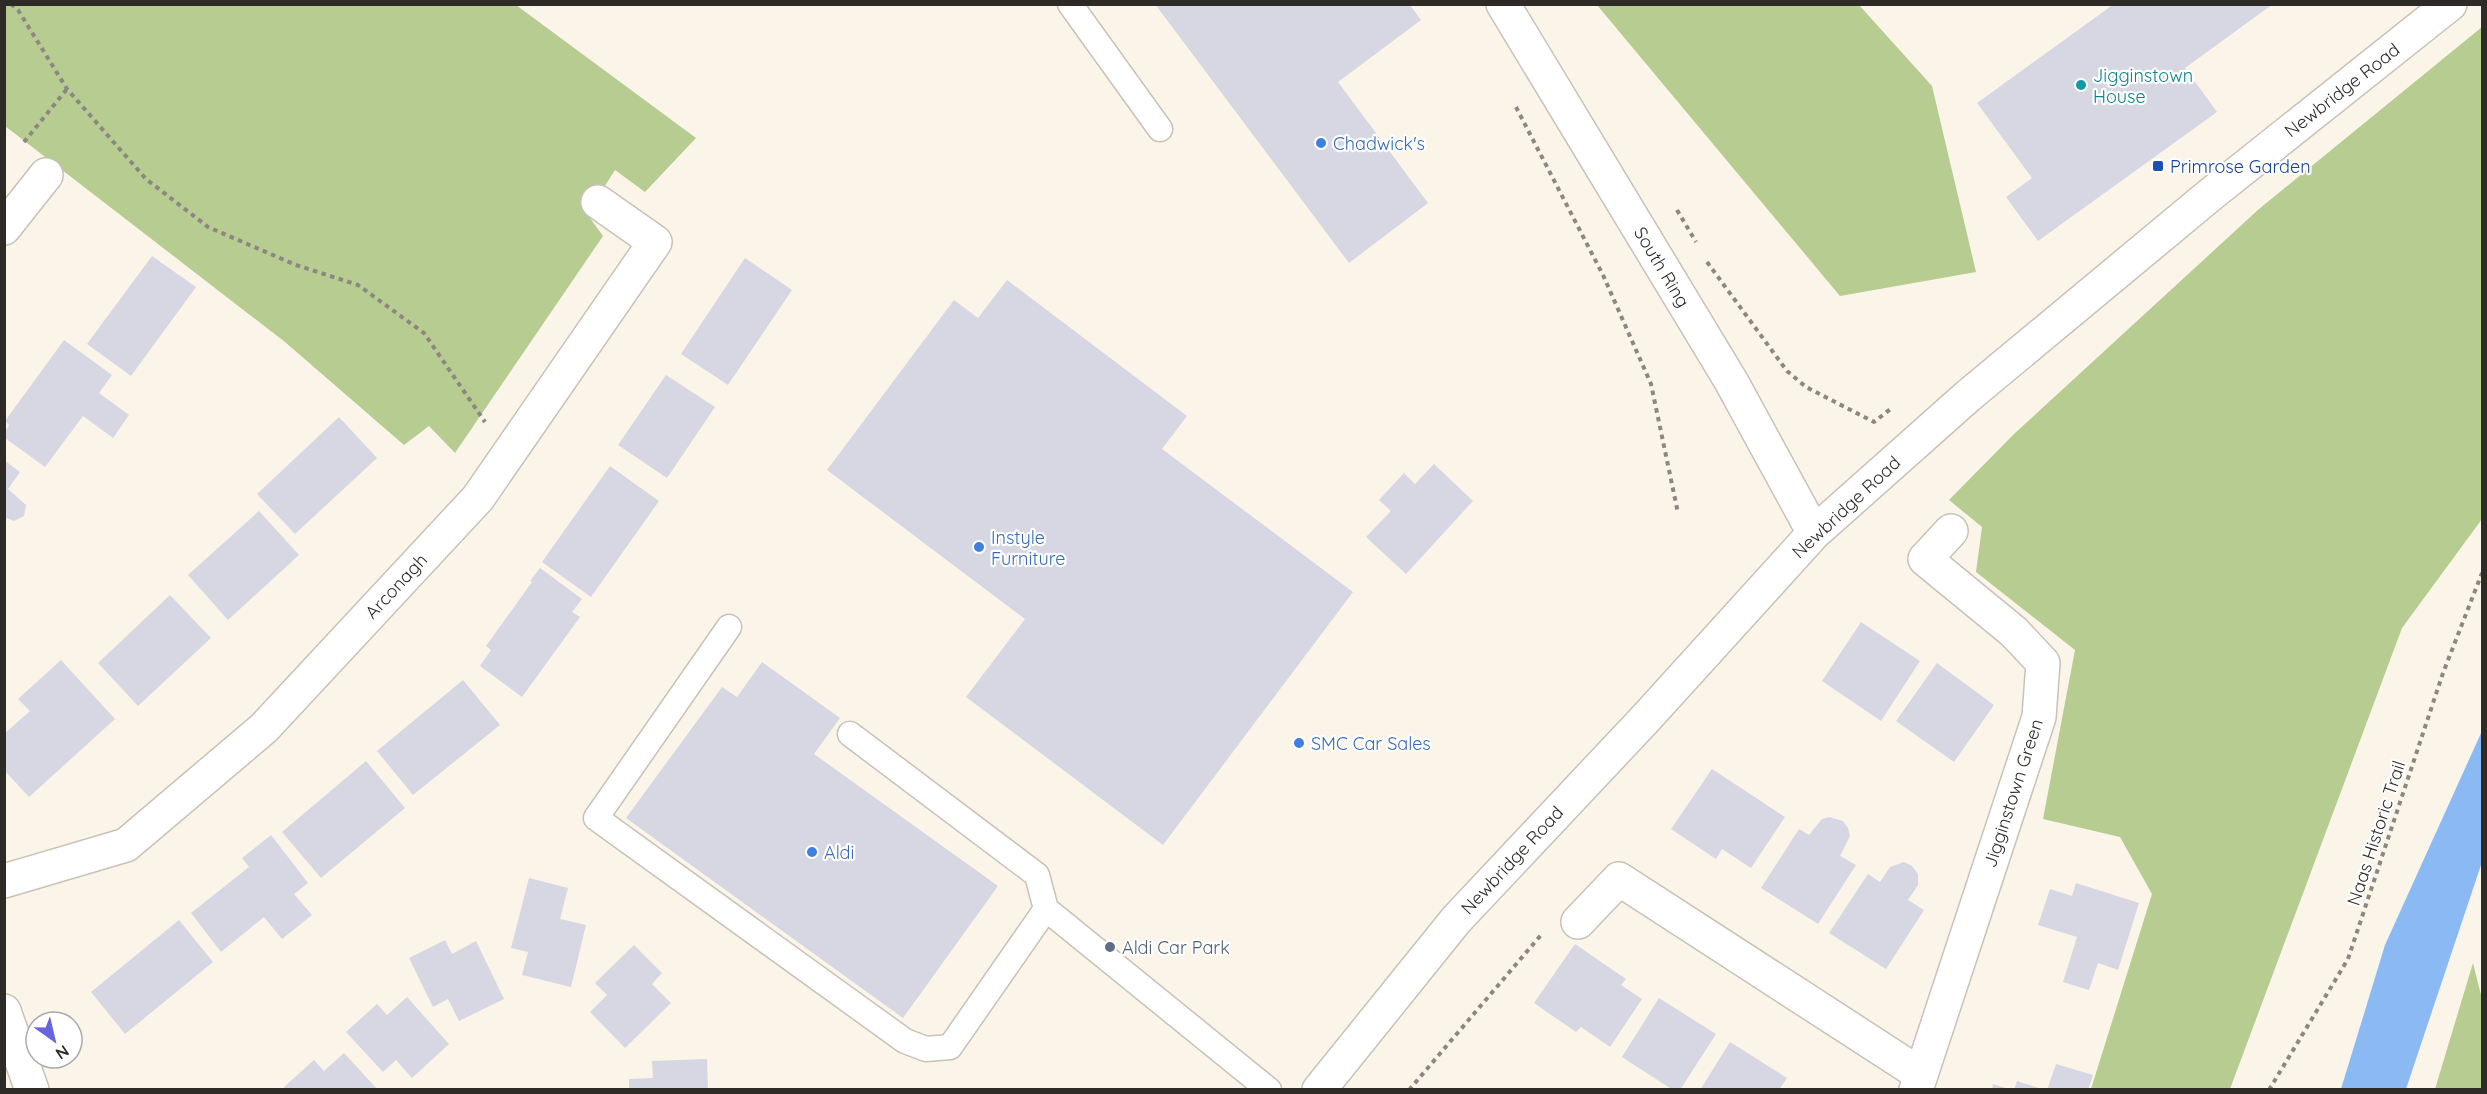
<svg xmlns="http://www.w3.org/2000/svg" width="2487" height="1094" font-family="Quicksand,sans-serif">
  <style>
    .green { fill: #b6cc91 }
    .water { fill: #8bb9f4 }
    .building { fill: #d7d7e3 }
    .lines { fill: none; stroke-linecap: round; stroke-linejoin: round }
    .service-casing { stroke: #c8c2b8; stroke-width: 27 }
    .minor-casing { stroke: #c8c2b8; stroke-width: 36 }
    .secondary-casing { stroke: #c8c2b8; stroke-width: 36 }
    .path { stroke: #8c8780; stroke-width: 4; stroke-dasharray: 4.5 4.5; stroke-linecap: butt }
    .service { stroke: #fff; stroke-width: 24 }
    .minor { stroke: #fff; stroke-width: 33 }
    .secondary { stroke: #fff; stroke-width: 33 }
    .culture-dot { fill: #0f9aa8; stroke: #fff; stroke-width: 2 }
    .shop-dot { fill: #3f7fe0; stroke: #fff; stroke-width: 2 }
    .transit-dot { fill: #1a4fb4; stroke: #fff; stroke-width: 2 }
    .service-dot { fill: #5c6f8a; stroke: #fff; stroke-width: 2 }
    .labels { text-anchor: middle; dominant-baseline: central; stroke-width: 4.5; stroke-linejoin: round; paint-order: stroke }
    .culture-label { font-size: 18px; fill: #0d838f; stroke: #fff; text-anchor: start }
    .street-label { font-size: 18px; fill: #2e2b27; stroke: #fff }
    .shop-label { font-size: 18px; fill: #366cbe; stroke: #fff; text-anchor: start }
    .transit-label { font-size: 18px; fill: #164399; stroke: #fff; text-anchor: start }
    .service-label { font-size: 18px; fill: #4e5e75; stroke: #fff; text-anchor: start }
  </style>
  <rect width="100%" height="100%" fill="#faf4e9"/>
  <path class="green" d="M4 5H516L696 138 645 192 615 170 587 214 603 236 455 453 429 426 404 445 285 342 5 126Z
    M1597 5H1859L1932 86 1976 272 1840 296Z
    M2482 27V519L2402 628 2230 1089H2091L2152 894 2120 837 2043 819 2075 650 1976 572 1982 527 1949 500 2014 434 2259 209Z
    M2473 963 2482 999V1089H2435Z"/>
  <path class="water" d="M2482 731V862L2406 1089H2341L2385 945Z"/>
  <path class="building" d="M1155 4H1409L1421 20 1338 82 1428 203 1349 263Z
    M2114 4H2273L2185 68 2217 112 2038 241 2006 197 2032 178 1977 103Z
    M152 256 196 287 131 376 87 344Z
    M745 258 792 290 728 385 681 354Z
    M1007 280 1187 416 1162 449 1353 592 1163 845 966 697 1025 619 827 470 954 300 978 318Z
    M64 340 112 375 99 393 129 415 113 438 83 416 45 467 5 438V432L9 425 5 421Z
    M666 375 715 407 667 478 618 445Z
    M339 417 377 458 295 534 257 494Z
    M4 460 20 472 8 489 26 505 24 516 14 521 4 517Z
    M1434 464 1473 501 1406 574 1366 537 1391 511 1379 500 1404 473 1415 484Z
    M610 466 659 501 591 597 542 562Z
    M259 511 299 555 228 620 188 575Z
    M540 568 582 599 572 612 580 617 522 697 480 666 491 650 486 646 532 582 530 581Z
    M170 595 211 638 138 706 98 663Z
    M1861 622 1920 661 1881 721 1822 681Z
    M61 660 115 719 29 797 4 770V734L30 711 18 699Z
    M762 662 840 718 814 754 998 886 903 1018 626 818 722 687 737 697Z
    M1937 663 1994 705 1954 762 1896 721Z
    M463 680 500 725 413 795 377 751Z
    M366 761 405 808 321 878 282 832Z
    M1712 769 1785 817 1751 868 1722 849 1716 859 1671 829Z
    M1829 817 1843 821 1848 828 1850 836 1840 856 1856 865 1818 924 1761 888 1799 829 1809 835 1822 819Z
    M271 835 308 883 294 894 312 915 282 939 264 917 221 952 191 913 249 867 242 858Z
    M1904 862 1912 866 1918 874V885L1908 900 1924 910 1886 969 1829 933 1868 874 1880 882 1890 867Z
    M529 878 568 888 560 919 586 925 571 987 522 975 528 952 511 948Z
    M2076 883 2139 903 2118 970 2098 963 2089 990 2063 982 2077 937 2038 925 2050 889 2072 896Z
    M179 920 213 962 125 1034 91 992Z
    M445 940 452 954 476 941 504 999 459 1021 448 999 433 1007 409 958Z
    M1575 944 1626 979 1621 985 1642 999 1610 1047 1581 1027 1576 1032 1534 1003Z
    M634 945 662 973 652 984 671 1003 625 1048 590 1012 607 995 595 983Z
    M407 997 449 1044 412 1078 396 1060 383 1072 346 1032 377 1004 387 1015Z
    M1659 998 1716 1034 1680 1090H1673L1622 1057Z
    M1730 1042 1787 1078 1779 1090H1700Z
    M344 1053 378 1090H286L284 1087 314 1060 324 1071Z
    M707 1059 708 1090H629V1079L653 1078 652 1061Z
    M2056 1064 2093 1075 2088 1090H2047Z
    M2017 1081 2042 1089 2041 1090H2014Z
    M1993 1084 2009 1089V1090H1992Z"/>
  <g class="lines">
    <g class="service-casing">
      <path id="service" d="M1070 4 1160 129
        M729 627 596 818 905 1041 926 1049 950 1047 1046 909 1269 1090
        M850 734 1037 875 1046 909"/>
    </g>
    <g class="minor-casing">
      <path id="minor" d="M4 228 46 175
        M4 881 126 845 264 728 478 498 655 242 598 202
        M1578 922 1619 879 1920 1074
        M4 1011 32 1090
        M1916 1090 2039 717 2043 663 2014 632 1925 559 1951 531"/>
    </g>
    <g class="secondary-casing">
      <path id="secondary" d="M1503 4 1731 381 1814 533
        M1319 1090 1456 920 1647 717 1814 533 1968 396 2210 195 2450 4"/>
    </g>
    <path class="path" d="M11 4 18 10 67 89 146 179 208 227 296 265 358 285 424 333 485 422
      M1516 107 1603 275 1651 384 1678 513
      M24 142 67 89
      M1677 210 1696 242
      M1707 262 1787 371 1806 387 1874 422 1893 407
      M1409 1090 1541 935
      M2269 1090 2348 959 2443 673 2482 573"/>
    <use href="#service" class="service"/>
    <use href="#minor" class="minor"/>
    <use href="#secondary" class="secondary"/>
  </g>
  <circle class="culture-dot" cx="2081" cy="85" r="6"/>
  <g class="shop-dot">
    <circle cx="1321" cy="143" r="6"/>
    <circle cx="979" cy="547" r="6"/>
    <circle cx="1299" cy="743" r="6"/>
    <circle cx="812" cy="852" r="6"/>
  </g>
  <rect class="transit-dot" x="2152" y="160" width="12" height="12" rx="3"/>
  <circle class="service-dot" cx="1110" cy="947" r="6"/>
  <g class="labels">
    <g class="culture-label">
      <text x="2093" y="75">Jigginstown<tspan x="2093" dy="21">House</tspan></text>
    </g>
    <g class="street-label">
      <text transform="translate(2342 90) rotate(-38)">Newbridge Road</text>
      <text transform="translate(1662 267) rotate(59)">South Ring</text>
      <text transform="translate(1846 507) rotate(-43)">Newbridge Road</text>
      <text transform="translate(396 586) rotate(-47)">Arconagh</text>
      <text transform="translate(2013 793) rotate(-72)">Jigginstown Green</text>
      <text transform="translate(2376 833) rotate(-72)">Naas Historic Trail</text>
      <text transform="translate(1512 860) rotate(-47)">Newbridge Road</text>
    </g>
    <g class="shop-label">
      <text x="1333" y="143">Chadwick's</text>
      <text x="991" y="537">Instyle<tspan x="991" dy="21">Furniture</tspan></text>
      <text x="1311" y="743">SMC Car Sales</text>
      <text x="824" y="852">Aldi</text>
    </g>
    <g class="transit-label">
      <text x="2170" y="166">Primrose Garden</text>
    </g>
    <g class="service-label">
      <text x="1122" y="947">Aldi Car Park</text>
    </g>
  </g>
  <rect width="2487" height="1094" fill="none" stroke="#2e2b27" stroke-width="12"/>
  <g transform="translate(54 1040) rotate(146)"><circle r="28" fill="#ffffff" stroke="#abaaa9" stroke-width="1.5"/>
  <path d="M0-4.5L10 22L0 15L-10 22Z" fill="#6764dd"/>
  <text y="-9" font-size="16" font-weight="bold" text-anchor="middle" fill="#2e2b27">N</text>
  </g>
</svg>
